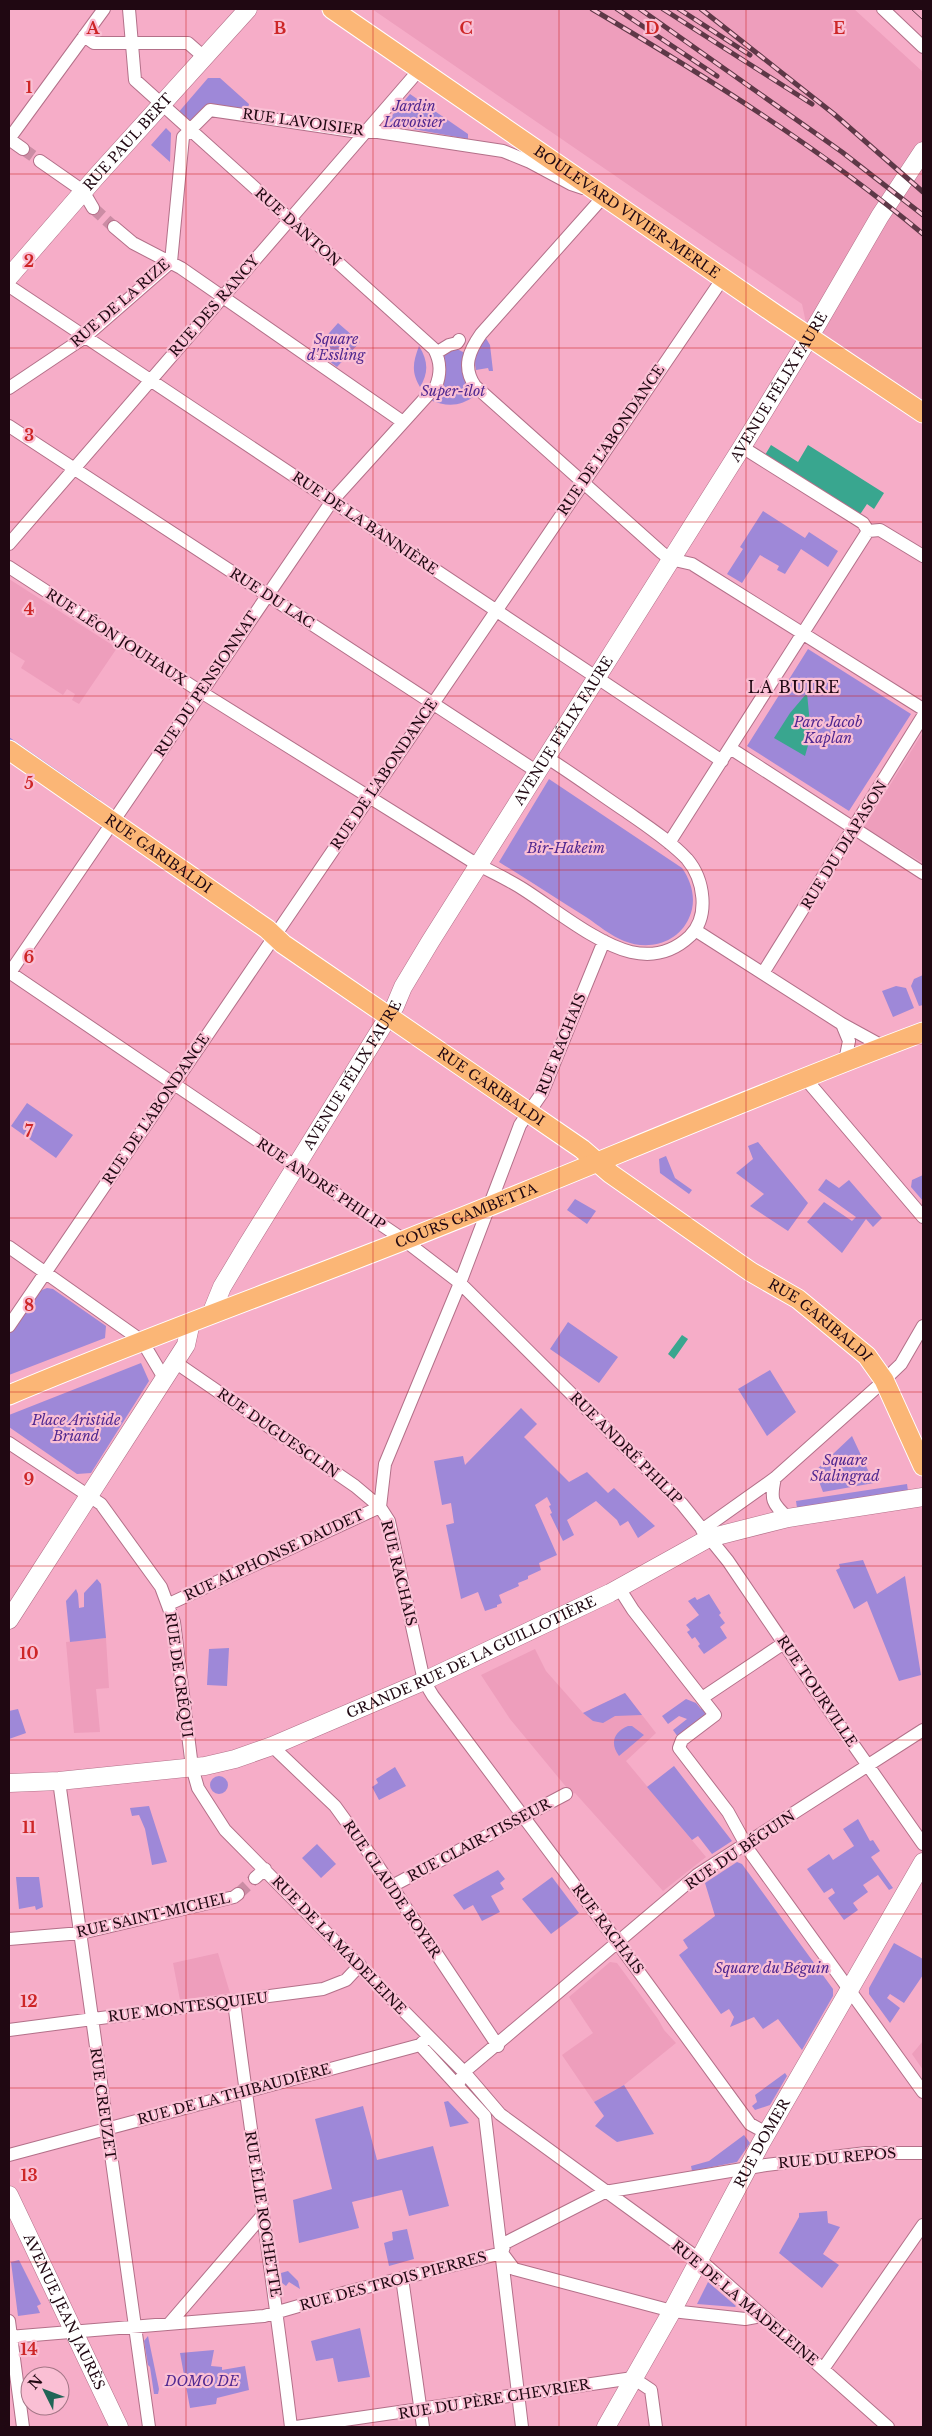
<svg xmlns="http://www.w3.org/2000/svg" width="932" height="2436" font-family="'Libre Baskerville',serif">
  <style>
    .built { fill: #ee9ebc }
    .green { fill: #9e88d8 }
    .water { fill: #39a68f }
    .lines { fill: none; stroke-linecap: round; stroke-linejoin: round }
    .street-tunnel { stroke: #cb8ca4; stroke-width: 12; stroke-dasharray: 12 6; stroke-linecap: butt }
    .street-casing { stroke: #b37089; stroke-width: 14 }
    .secondary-casing { stroke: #b37089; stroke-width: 19 }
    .primary-casing { stroke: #fff; stroke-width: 21 }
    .street { stroke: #fff; stroke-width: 12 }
    .secondary { stroke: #fff; stroke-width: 18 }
    .primary { stroke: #fbb676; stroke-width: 19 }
    .tram { stroke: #5e3847; stroke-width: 1 }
    .rail-casing { stroke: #5e3847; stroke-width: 5 }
    .rail { stroke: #fabfd4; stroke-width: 3; stroke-dasharray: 9; stroke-linecap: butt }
    .grid { fill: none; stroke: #cd2627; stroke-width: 1; stroke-opacity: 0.55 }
    .labels { text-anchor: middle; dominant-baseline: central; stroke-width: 4.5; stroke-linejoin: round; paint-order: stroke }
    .park-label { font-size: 14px; font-style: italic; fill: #502890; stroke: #fabfd4 }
    .street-label { font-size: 14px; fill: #200812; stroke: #fabfd4 }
    .quarter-label { font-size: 16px; letter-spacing: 1px; fill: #200812; stroke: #fabfd4 }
    .grid-label { font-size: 16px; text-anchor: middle; font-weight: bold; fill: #cd2627; stroke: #fabfd4; stroke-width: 4.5; stroke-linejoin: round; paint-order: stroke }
  </style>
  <rect width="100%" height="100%" fill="#f6adc8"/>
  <path class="built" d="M372 9H854L923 72V416L809 337 802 304Z
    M9 579 117 648 79 704 72 700 75 694 67 689 63 695 21 668 25 661 9 651Z
    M923 732V863L864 827Z
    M106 1638 109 1688 96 1689 100 1732 74 1733 66 1642Z
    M535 1649 546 1671 583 1713 625 1693 656 1733 626 1761 706 1857 663 1891 575 1793 572 1794 510 1719 481 1675Z
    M218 1953 230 1993 180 2000 173 1963Z
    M610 1962 617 1963 658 2019 664 2030 676 2043 624 2085 594 2102 562 2055 593 2033 569 1997Z
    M923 2041V2070L912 2054Z"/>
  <path class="green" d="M208 78H220L249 104 247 113 208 108 190 126 177 114Z
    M410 94 468 134V139L385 124Z
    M166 128 171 133 170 162 151 145Z
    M338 323 360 342 337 367 314 350Z
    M484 335 490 345 493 371H489L488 368 476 370C473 358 477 345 484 335Z
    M419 346C428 360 429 373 420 387 411 372 413 362 419 346Z
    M457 349 465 353C464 370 463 383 476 395 460 407 447 407 430 400L441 354Z
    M763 511 805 538 809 532 838 551 828 567 801 549 785 574 777 570 779 566 760 555 742 583 727 574 743 549 740 547Z
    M808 649 911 714 849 811 747 746Z
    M9 737 100 800 98 803 9 741Z
    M549 779 682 868C692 882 697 901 689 918 678 943 649 951 624 941 611 936 598 925 586 917 557 899 528 880 499 862Z
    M923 975V1005L919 1006 911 986 914 979Z
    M896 986 906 988 914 1008 893 1017 882 991Z
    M27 1103 73 1135 56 1158 11 1126Z
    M758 1142 808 1203 788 1231 750 1206 764 1194 736 1173 753 1159 748 1146Z
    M666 1156 675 1178 692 1190 689 1194 660 1173 659 1159Z
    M923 1175V1201L911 1187 912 1180Z
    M826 1179 839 1188 849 1180 882 1218 873 1227 866 1219 842 1253 807 1222 824 1202 852 1221 856 1217 818 1190Z
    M575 1199 596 1211 587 1224 567 1210Z
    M47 1288 53 1289 106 1326 105 1338 9 1375V1335L37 1292Z
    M568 1322 618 1357 599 1383 550 1349Z
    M141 1363 149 1381 91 1473 77 1474 9 1427V1415Z
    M770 1370 796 1412 767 1436 738 1389Z
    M521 1408 537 1424 524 1437 569 1482 587 1472 608 1493 614 1488 655 1526 638 1538 628 1521 620 1526 617 1520 596 1501 567 1520 574 1535 563 1541 550 1514 552 1513 549 1506 551 1505 547 1497 535 1505 557 1555 539 1563 541 1570 528 1576V1579L518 1583 519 1586 499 1595 502 1603 497 1605V1607L485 1611 478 1592 461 1599 446 1525 454 1523 451 1503 442 1505 434 1461 463 1456 465 1465Z
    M852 1436 874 1483 823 1492 815 1471Z
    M907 1484 908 1491 797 1508 796 1501Z
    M863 1560 877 1594 905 1576 921 1675 899 1681 867 1601 854 1609 836 1570 840 1568 839 1564Z
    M97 1579 101 1584 106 1638 70 1642 66 1601 76 1589 78 1594 79 1608 84 1607V1593Z
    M709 1594 721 1613 719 1615 725 1623 720 1627 727 1638 704 1654 698 1646 700 1644 695 1637 692 1639 687 1632 690 1630 686 1625 699 1615 688 1601 695 1597 697 1600Z
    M229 1648 227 1686 207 1685 209 1649Z
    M625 1693 642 1715 615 1716 603 1723 593 1721 583 1713Z
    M686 1699 696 1703 701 1709 704 1707 709 1714 678 1737 673 1730 687 1719 679 1716 668 1724 662 1716Z
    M18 1709 26 1733 9 1739V1711Z
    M628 1726H632L644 1735 619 1756C610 1744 613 1732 628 1726Z
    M674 1766 732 1841 712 1854 698 1836 692 1840 647 1787Z
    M395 1767 406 1786 379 1800 372 1787 378 1783 376 1779Z
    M210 1785a9 9 0 1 1 18 0a9 9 0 1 1-18 0Z
    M149 1806 167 1862 152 1865 145 1829 139 1815 132 1816 130 1808Z
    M858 1819 870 1841 873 1840 880 1851 871 1857 893 1888 889 1890 878 1875 863 1885 868 1892 853 1903 858 1910 844 1920 828 1898 835 1893 832 1888 824 1893 807 1869 829 1854 833 1860 854 1846 843 1829Z
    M317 1844 336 1864 321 1878 302 1858Z
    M737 1862 742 1864 833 1989V1996L802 2050 778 2019 763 2029 754 2017 730 2027 734 2017 729 2009 721 2014 679 1955 688 1948 683 1940 715 1916 705 1883Z
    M498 1870 505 1879 500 1883 504 1889 491 1896 500 1912 482 1921 473 1905 464 1910 453 1895Z
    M16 1877H39L43 1907 36 1910 35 1906 19 1909Z
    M552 1877 579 1913 551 1934 522 1899Z
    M894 1943 923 1959V1975L904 2003 890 1994 887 1998 900 2008 890 2023 869 1994V1988Z
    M785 2073 787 2076 770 2105 755 2110 752 2106 757 2102 755 2095Z
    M624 2085 654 2134 617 2142 595 2126 604 2116 594 2102Z
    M448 2101 469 2123 450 2127 444 2102Z
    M363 2106 377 2160 433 2146 449 2206 409 2216 402 2190 397 2191 352 2202 359 2228 299 2243 293 2200 332 2189 315 2119Z
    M744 2135 750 2143 737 2162 692 2171 691 2166 709 2161Z
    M827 2211 828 2223 840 2227 823 2254 839 2265 822 2288 779 2253 799 2217V2213Z
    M407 2229 414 2259 389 2266 384 2243 393 2240 392 2232Z
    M19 2260 41 2304 37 2306 40 2313 18 2316 11 2262Z
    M288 2271 298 2281 300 2289 289 2282 286 2286 282 2283 281 2273Z
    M708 2282 736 2306 735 2307 697 2304Z
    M360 2328 370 2377 338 2382 333 2358 316 2361 311 2341Z
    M148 2336 159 2389 158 2394H154L150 2367 148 2365 144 2341Z
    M214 2350 211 2366 222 2367V2370L245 2366 249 2390 217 2398 216 2404 190 2408 180 2353Z"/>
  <path class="water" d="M771 445 798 462 808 445 884 493 874 509 867 504 859 516 765 455Z
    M807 693 811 735 805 756 774 738 790 713Z
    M682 1335 688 1339 674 1359 668 1354Z"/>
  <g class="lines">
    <path class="street-tunnel" d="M23 149 40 161
      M93 208 114 227
      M238 1894 255 1878"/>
    <g class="street-casing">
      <path id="street" d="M883 9 923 47
        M84 36 94 43H188L204 57
        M9 139 104 9
        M9 139 23 149
        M40 161 83 191 93 208
        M604 196 481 334C469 351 462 367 475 386L661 552 670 559 692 564 923 709
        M114 227 133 243 181 268 403 422
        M9 286 722 761
        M436 353 449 345 457 343 459 340
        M9 388 85 337 171 262 183 137 210 110 352 131 378 132 503 151 530 162 571 184 583 188
        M9 426 536 771
        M742 447 863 523 868 531
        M868 531 880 530 923 556
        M9 544 420 69
        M9 567 201 692 470 860C487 870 506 878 523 889 553 908 597 944 631 952 653 957 673 952 690 936 710 916 704 879 687 859 670 841 647 826 627 812 600 794 573 774 546 757
        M730 748 923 873
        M669 843 868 531
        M695 930 842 1024
        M9 972 404 1240 460 1283 682 1504 728 1561 836 1720 923 1844
        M763 973 923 716
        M9 974 332 501 436 386C441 373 441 362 434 349L135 80 129 9
        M845 1061 849 1041 842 1024 884 1047
        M804 1077 923 1217
        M9 1247 142 1341 164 1378
        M9 1326 723 278
        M175 1362 355 1486 380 1507 389 1521 424 1681 433 1696 612 1935 750 2124 761 2130H769
        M9 1443 101 1504 161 1587 174 1622 192 1767 198 1788 225 1830 464 2072 500 2114 699 2259 888 2427
        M775 1478C770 1500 772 1503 788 1518
        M380 1507 385 1464 460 1283 520 1125 542 1093 604 941
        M702 1530 775 1478 877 1387 901 1364 923 1326
        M619 1588 633 1610 715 1715 682 1740 679 1748 728 1812 750 1852 923 2092
        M169 1604 380 1507
        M702 1698 784 1643
        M272 1746 335 1806 374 1860 498 2046
        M59 1781 149 2427
        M255 1878 265 1869
        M392 1886 566 1794
        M9 1939 81 1933 234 1897 238 1894
        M234 2002C252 2144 274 2285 291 2427
        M9 2030 323 1989 346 1980 360 1965
        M420 2045 485 2116 522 2427
        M458 2085 464 2072 697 1875 923 1730
        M9 2155 420 2045 428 2037
        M502 2253 505 2243 605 2192 766 2165 866 2153H923
        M502 2253 514 2269 672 2311 745 2319 761 2316
        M402 2278 423 2427
        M9 2321 23 2427
        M169 2324 262 2216
        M9 2337 264 2316 347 2292 502 2253
        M823 2369 923 2225
        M296 2427 633 2378 651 2390 656 2427"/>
    </g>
    <g class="secondary-casing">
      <g id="secondary">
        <path id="s1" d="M9 277 95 178 248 9"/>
        <path id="s2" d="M211 1314 222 1287 246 1247 395 1006 403 987 430 942 742 447 819 321 880 216 923 151"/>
        <path d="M9 1620 186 1345 191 1322"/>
        <path id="s3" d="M9 1783 59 1781 205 1766 235 1759 272 1746 424 1681 610 1593 709 1538 788 1518 923 1497"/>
        <path id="s4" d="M9 2195 119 2427"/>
        <path id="s5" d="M606 2427 672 2311 761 2143 923 1862"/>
      </g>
    </g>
    <g class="primary-casing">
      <g id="primary">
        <path id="s6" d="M332 9 775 314 923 413"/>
        <path id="s7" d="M9 750 267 929 283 944 582 1149 611 1174 751 1272 798 1299 867 1356 884 1380 923 1466"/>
        <path id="s8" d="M9 1395C139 1340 273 1292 405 1240 578 1172 749 1097 923 1032"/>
      </g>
    </g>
    <use href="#street" class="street"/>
    <use href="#secondary" class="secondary"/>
    <use href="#primary" class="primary"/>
    <path class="tram" d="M911 9 923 20"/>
    <g class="rail-casing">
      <path id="rail" d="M592 9C707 77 820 148 923 234
        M617 9 717 76
        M640 9 842 152 923 215
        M663 9 812 104
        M679 9 750 55
        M701 9 834 114 923 192"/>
    </g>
    <use href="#rail" class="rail"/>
  </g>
  <path class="grid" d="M186 9V2427M373 9V2427M559 9V2427M746 9V2427M9 174H923M9 348H923M9 522H923M9 696H923M9 870H923M9 1044H923M9 1218H923M9 1392H923M9 1566H923M9 1740H923M9 1914H923M9 2088H923M9 2262H923"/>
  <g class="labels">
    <g class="park-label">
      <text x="414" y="106">Jardin<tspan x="414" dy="16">Lavoisier</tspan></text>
      <text x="336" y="339">Square<tspan x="336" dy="16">d'Essling</tspan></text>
      <text x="453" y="391">Super-îlot</text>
      <text x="828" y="722">Parc Jacob<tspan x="828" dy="16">Kaplan</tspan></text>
      <text x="566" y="848">Bir-Hakeim</text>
      <text x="76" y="1420">Place Aristide<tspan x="76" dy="16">Briand</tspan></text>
      <text x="845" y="1460">Square<tspan x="845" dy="16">Stalingrad</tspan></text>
      <text x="772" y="1968">Square du Béguin</text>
      <text x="202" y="2381">DOMO DE</text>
    </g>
    <g class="street-label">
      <text transform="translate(303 122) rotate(8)">RUE LAVOISIER</text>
      <text stroke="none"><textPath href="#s1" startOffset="180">RUE PAUL BERT</textPath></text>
      <text stroke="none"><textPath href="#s6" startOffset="358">BOULEVARD VIVIER-MERLE</textPath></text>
      <text transform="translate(298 227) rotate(42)">RUE DANTON</text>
      <text transform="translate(120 303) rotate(-41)">RUE DE LA RIZE</text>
      <text transform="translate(214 306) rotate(-49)">RUE DES RANCY</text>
      <text stroke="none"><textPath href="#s2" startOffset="1088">AVENUE FÉLIX FAURE</textPath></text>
      <text transform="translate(611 440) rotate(-56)">RUE DE L'ABONDANCE</text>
      <text transform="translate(365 523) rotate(34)">RUE DE LA BANNIÈRE</text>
      <text transform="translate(272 598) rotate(33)">RUE DU LAC</text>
      <text transform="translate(116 637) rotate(33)">RUE LÉON JOUHAUX</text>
      <text transform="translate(206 684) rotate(-56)">RUE DU PENSIONNAT</text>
      <text stroke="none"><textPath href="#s2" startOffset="682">AVENUE FÉLIX FAURE</textPath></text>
      <text transform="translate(384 774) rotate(-56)">RUE DE L'ABONDANCE</text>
      <text transform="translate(844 845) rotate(-58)">RUE DU DIAPASON</text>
      <text stroke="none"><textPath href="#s7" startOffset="182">RUE GARIBALDI</textPath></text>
      <text transform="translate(561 1044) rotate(-68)">RUE RACHAIS</text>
      <text stroke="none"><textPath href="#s2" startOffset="278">AVENUE FÉLIX FAURE</textPath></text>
      <text stroke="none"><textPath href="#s7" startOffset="588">RUE GARIBALDI</textPath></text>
      <text transform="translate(156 1109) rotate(-56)">RUE DE L'ABONDANCE</text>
      <text transform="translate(321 1184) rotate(34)">RUE ANDRÉ PHILIP</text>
      <text stroke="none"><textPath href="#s8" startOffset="491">COURS GAMBETTA</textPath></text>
      <text stroke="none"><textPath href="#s7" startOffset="992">RUE GARIBALDI</textPath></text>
      <text transform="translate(278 1433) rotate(35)">RUE DUGUESCLIN</text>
      <text transform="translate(626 1448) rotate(45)">RUE ANDRÉ PHILIP</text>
      <text transform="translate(274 1555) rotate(-25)">RUE ALPHONSE DAUDET</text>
      <text transform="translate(399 1573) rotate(76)">RUE RACHAIS</text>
      <text stroke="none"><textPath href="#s3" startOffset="485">GRANDE RUE DE LA GUILLOTIÈRE</textPath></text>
      <text transform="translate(179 1675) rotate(82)">RUE DE CRÉQUI</text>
      <text transform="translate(817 1691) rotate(56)">RUE TOURVILLE</text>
      <text transform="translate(479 1840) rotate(-28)">RUE CLAIR-TISSEUR</text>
      <text transform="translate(740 1850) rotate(-34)">RUE DU BÉGUIN</text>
      <text transform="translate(392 1889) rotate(56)">RUE CLAUDE BOYER</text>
      <text transform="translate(153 1915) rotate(-13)">RUE SAINT-MICHEL</text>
      <text transform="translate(608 1929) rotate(53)">RUE RACHAIS</text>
      <text transform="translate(339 1945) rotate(46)">RUE DE LA MADELEINE</text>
      <text transform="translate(188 2007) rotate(-7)">RUE MONTESQUIEU</text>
      <text transform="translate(234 2094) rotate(-15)">RUE DE LA THIBAUDIÈRE</text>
      <text transform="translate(103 2104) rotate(82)">RUE CREUZET</text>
      <text stroke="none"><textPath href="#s5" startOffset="324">RUE DOMER</textPath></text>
      <text transform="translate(837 2158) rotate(-5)">RUE DU REPOS</text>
      <text transform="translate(263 2214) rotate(81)">RUE ÉLIE ROCHETTE</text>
      <text transform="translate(393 2281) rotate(-15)">RUE DES TROIS PIERRES</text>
      <text transform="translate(745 2303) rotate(40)">RUE DE LA MADELEINE</text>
      <text stroke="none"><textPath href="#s4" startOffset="129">AVENUE JEAN JAURÈS</textPath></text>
      <text transform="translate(494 2399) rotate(-9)">RUE DU PÈRE CHEVRIER</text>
    </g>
    <g class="quarter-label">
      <text x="794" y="687">LA BUIRE</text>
    </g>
  </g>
  <g class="grid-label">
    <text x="93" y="34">A</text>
    <text x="280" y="34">B</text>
    <text x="466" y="34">C</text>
    <text x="652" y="34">D</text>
    <text x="839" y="34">E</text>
    <text x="29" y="93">1</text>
    <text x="29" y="267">2</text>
    <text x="29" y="441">3</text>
    <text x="29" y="615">4</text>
    <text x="29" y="789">5</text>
    <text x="29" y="963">6</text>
    <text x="29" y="1137">7</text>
    <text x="29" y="1311">8</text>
    <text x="29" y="1485">9</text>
    <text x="29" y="1659">10</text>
    <text x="29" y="1833">11</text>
    <text x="29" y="2007">12</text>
    <text x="29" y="2181">13</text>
    <text x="29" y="2355">14</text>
  </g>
  <rect width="932" height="2436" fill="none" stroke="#200812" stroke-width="20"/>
  <g transform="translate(45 2391) rotate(312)"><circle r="24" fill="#fabfd4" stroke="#a37686"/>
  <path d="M0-4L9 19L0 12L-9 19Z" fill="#216556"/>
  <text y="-8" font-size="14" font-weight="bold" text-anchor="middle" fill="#200812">N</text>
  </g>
</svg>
